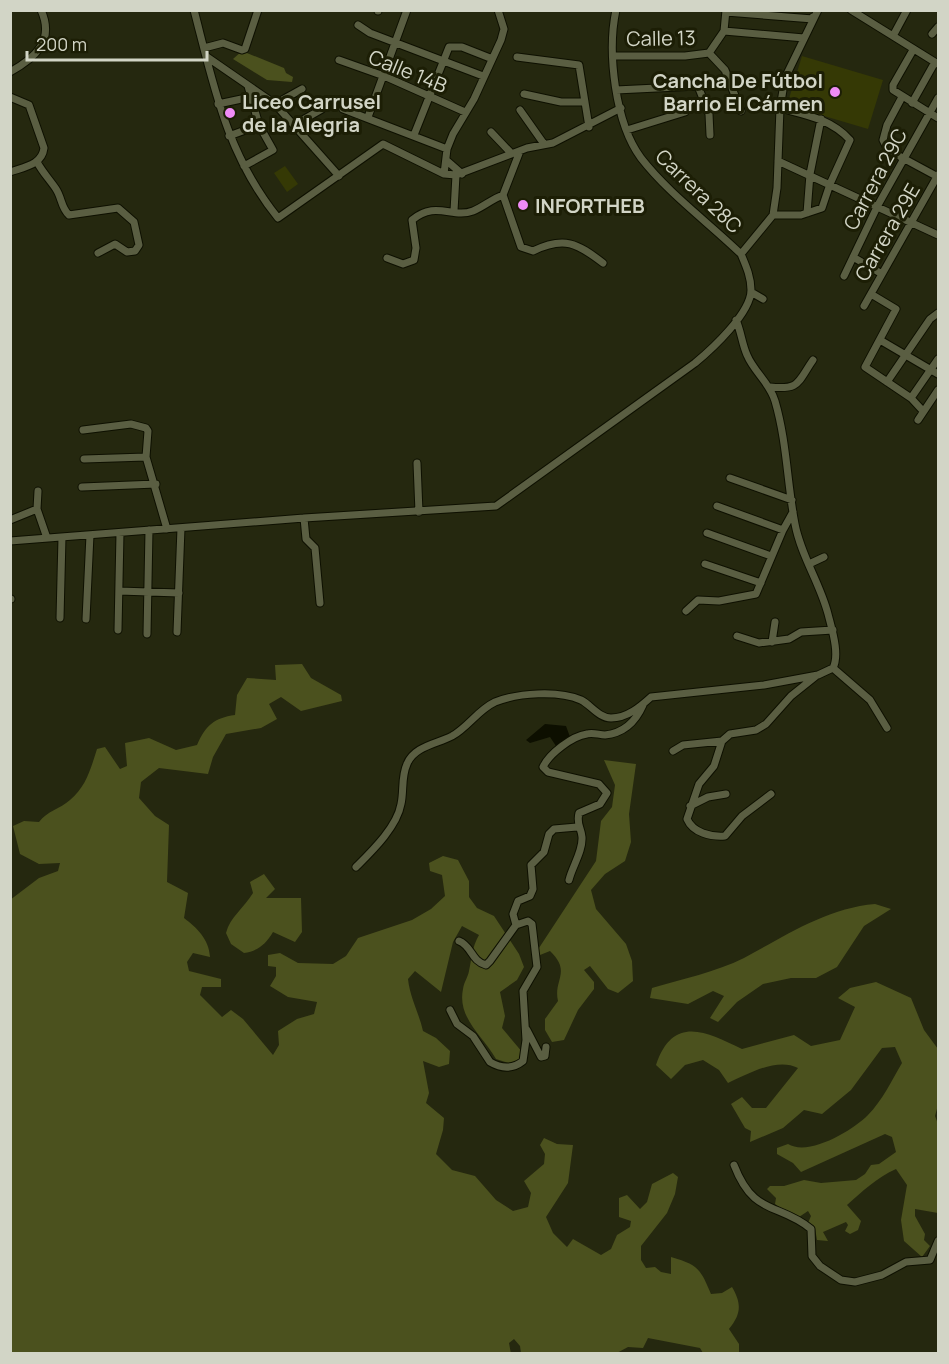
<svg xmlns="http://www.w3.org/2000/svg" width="949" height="1364" font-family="Manrope,sans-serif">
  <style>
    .green { fill: #353905 }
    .forest { fill: #4b511e }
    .water { fill: #0d0f00 }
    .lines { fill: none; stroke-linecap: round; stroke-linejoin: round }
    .minor-casing { stroke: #0e1000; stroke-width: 9 }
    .minor { stroke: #5a5e42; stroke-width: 7 }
    .poi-dot { fill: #ef8bf6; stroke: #1c1e05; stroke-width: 2 }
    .labels { text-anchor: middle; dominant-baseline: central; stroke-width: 6; stroke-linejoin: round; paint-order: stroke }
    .street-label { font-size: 20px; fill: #d2d5c6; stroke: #1c1e05 }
    .poi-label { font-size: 20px; font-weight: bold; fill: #d2d5c6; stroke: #1c1e05; text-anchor: start }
  </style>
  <rect width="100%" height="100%" fill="#25280f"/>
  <path class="green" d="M802 56 883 80 868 129 787 105Z
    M285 166 298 184 287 192 274 173Z"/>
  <path class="forest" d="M242 51 284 68 286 73 293 77 292 82 267 80 233 59Z
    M302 664 311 678 341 695 342 701 301 711 281 697 269 704 277 719 261 728 226 734 213 757 208 774 159 768 141 782 139 798 155 816 169 825 167 882 188 893 184 918C197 928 209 939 210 957L193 953 187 962 189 971 221 979V987H202L200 995 222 1017 231 1010 243 1019 273 1055 279 1045 278 1031 297 1019 314 1014 317 1002 288 997 270 986 276 976V967L268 966V955L280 953 298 963 333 964 346 956 358 938 412 920 431 909 445 896 442 875 430 871 429 863 443 856 458 860 469 881V897L477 908 494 916 519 954 524 967 517 980 500 992 505 1016 502 1028 523 1053 515 1065 496 1059C483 1036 457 1018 463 989 464 982 468 977 469 971 472 957 472 947 479 935L462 926 453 942 441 992 415 971 408 979C410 998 419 1013 423 1031L436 1038 450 1051 449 1064 439 1067 423 1061 429 1093 426 1103 444 1118 443 1130 436 1154 452 1170 475 1176 496 1200 513 1211 528 1207 531 1193 524 1181 544 1164 545 1154 540 1145 544 1138 557 1144 573 1145 568 1183 546 1217 553 1233 567 1247 573 1239 601 1255 611 1249 617 1235 630 1227 631 1221 619 1217V1198L627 1195 640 1209 647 1202 652 1184 673 1173 678 1177 675 1194 667 1213 641 1246V1260L646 1268 655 1267 661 1272 671 1274V1257C698 1265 700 1268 711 1294L722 1293 732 1287C742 1304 741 1314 729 1329L739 1344V1353H703L700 1348 648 1338 643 1348 628 1347 615 1354 521 1353 520 1346 514 1339 509 1343 511 1354 11 1353 10 900 39 878 58 871 60 863 39 864 20 854 13 826 24 821 39 822C47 811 60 809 70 800 86 787 91 768 97 749L105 747 120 769 127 766 125 743 149 738 176 750 197 745C206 725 214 718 235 715L237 695 247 678 276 680 275 665Z
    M604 760 636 764 629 814 631 842 625 861 605 874 591 890 596 909 626 944 632 961 633 981 618 993 608 989 590 966 584 970 594 982V989L578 1010 564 1040 552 1042 545 1030V1019L558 1001C553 980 572 972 550 951L540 955 537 951 596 861 601 821 612 807 615 785Z
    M264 874 275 889 266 898H301L302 932 295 942 273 932C266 944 258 951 244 953L231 944 226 933C230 917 244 908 253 893L250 882Z
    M875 904 891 909 864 926 837 967 816 978H791L763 984 737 1002 718 1022 710 1018 724 996 713 991 688 1004 650 998 652 988C682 979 716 972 744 958 785 936 827 908 875 904Z
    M876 982 911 998 924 1030 938 1049V1105L935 1116 938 1124V1213L915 1209V1216L925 1234 924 1240 930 1246 922 1257 904 1241 901 1220 907 1185 896 1169C876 1178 863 1191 847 1205L861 1221 858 1230 850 1234 845 1231 848 1225 846 1222 823 1232 828 1241 817 1240 815 1228 808 1223 811 1216 808 1211 799 1217C792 1210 782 1211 775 1204L776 1198 767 1189 770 1186H784L804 1180 821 1183 856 1180 865 1174 871 1165 879 1164 896 1152 892 1137 885 1134 801 1172 793 1163 777 1154V1148L788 1144C809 1157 853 1130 868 1115 882 1101 892 1080 902 1063L895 1047 882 1048 851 1090 822 1114 804 1110 783 1128 750 1142 751 1131 745 1128 731 1104 742 1097 752 1108H766L798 1068C777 1057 748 1074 728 1083L719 1070 703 1060 685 1065 671 1079 656 1065C673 1014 707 1032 742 1049L794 1035 811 1046 840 1040 855 1007 838 998 850 988Z"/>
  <path class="water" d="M545 724 566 726 570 737 558 749 550 737 530 743 526 740Z"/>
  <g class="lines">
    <g class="minor-casing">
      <path id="minor" d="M194 10C214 87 227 155 278 218L383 144 444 174 456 175 527 148 553 143 621 108
        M851 10 938 64
        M378 11V10
        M726 12 813 19V17
        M358 25 370 33 483 76
        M724 31 804 38
        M932 34 938 27
        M893 36 907 10
        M204 48 223 43 242 50 245 49 258 10
        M913 50 893 85V90L938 118
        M709 53 725 70 741 111
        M614 56H685L709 53 724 31 726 10
        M207 57 275 104 339 176
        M517 57 579 65 589 127
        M339 60 384 76 465 112
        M10 72C35 58 55 41 41 10
        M616 90 698 86 709 114 710 135
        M524 94 561 102H585
        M10 97 29 105 44 148C42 165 24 167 10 172
        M902 97 887 125 883 140 888 150 938 177
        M912 103 935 62
        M218 104 251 97
        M275 104 302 89
        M343 109 447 149
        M520 110 544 144
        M368 117 407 10
        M294 125 322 109
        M627 130 685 112
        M491 132 511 153
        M414 135 449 47H462L490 58
        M229 136 259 125
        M520 151 503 195 521 247 533 251C564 236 577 243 603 263
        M446 160 462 174
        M778 161 938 235
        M37 162C43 173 50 180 56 189 62 198 61 208 69 215L118 208 134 222 139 245 135 251 127 252 115 244 98 253
        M244 166 273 150 259 125 248 86
        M444 174 447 149 453 134 474 99 501 40 504 29 498 10
        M454 211 456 175
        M807 213 810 174 821 119
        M773 215H801L822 208 830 184 850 140C831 119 806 115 780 108
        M741 254 773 215 777 188 780 108 785 78 818 10
        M853 257 882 274
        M387 258 403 264 414 260 416 248 412 220C436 200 452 219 473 211 483 207 492 199 503 195
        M844 276 878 205 938 98
        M751 292 763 299
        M871 294 896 309 865 367 911 398 923 411
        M864 306 938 175
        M880 340 938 374
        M887 382 930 319 938 313
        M770 387C800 390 797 383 813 360
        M911 398 938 359
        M918 420 938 390
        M83 430 131 424 146 428 148 431 146 457 167 529
        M84 459 146 457
        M417 463 419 512
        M730 478 792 500
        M82 487 156 484
        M38 491 37 509 47 538
        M717 506 783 530
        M304 518 306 539 315 548 320 603
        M10 520 37 509
        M707 533 771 556
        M10 541 304 518 496 506 695 363C712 349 751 313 751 290 751 277 746 266 741 254 709 223 668 193 641 158 615 123 607 52 616 10
        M705 564 761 583
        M809 564 824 557
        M119 591 179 593
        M10 599H11
        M686 611 698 600 719 601 756 594 783 530 793 512
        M60 618 62 537
        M86 619 90 535
        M118 630 120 533
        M177 632 181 528
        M147 634 149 530
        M737 636 759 643 789 639 801 632 833 630
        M772 642 775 622
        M833 668 870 700 887 728
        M673 751 683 745 722 741
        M771 794 742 816 725 836C711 837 693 833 687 819L699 784 714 766 722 741 730 734 756 730 766 724 791 696 816 676
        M690 806 708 797 726 794
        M356 867C372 851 397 827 401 804 404 791 401 777 407 764 414 746 437 744 452 736 468 727 478 710 495 702 518 693 558 690 581 700 591 705 599 718 611 718 627 718 640 707 651 697L764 685 818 675 833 668C840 654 832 630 828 614 820 583 801 556 795 524 787 483 787 442 775 401 770 383 754 372 747 355 742 344 741 331 736 320
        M569 880C572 867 583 851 582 837 581 827 576 824 579 813L600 804 607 793 599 784 548 772 543 767C549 754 572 736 587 734 593 732 599 735 605 735 625 733 636 721 643 705
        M459 941C472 946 471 961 486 965L490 961 516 925 513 914 518 901 530 896 533 889 531 865 544 852 549 834 554 829 577 827
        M450 1010 457 1024 473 1036 490 1062C502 1069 513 1069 523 1061L526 1040 523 991 537 967 532 924 528 921 516 925
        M527 1030 541 1057 545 1056 546 1047
        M734 1165C754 1217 778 1202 811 1229L812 1256 820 1266 841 1280 855 1282 882 1275 906 1262 930 1260 938 1241"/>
    </g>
    <use href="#minor" class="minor"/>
  </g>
  <g class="poi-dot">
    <circle cx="835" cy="92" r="6"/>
    <circle cx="230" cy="113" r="6"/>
    <circle cx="523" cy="205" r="6"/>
  </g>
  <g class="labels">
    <g class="street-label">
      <text transform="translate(661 38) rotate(-1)">Calle 13</text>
      <text transform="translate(408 71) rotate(22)">Calle 14B</text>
      <text transform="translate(875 179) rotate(-62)">Carrera 29C</text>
      <text transform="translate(699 191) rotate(44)">Carrera 28C</text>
      <text transform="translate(887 232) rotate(-60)">Carrera 29E</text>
    </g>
    <g class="poi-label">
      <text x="823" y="80" text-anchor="end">Cancha De Fútbol<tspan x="823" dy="23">Barrio El Cármen</tspan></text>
      <text x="242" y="101">Liceo Carrusel<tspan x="242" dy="23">de la Alegria</tspan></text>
      <text x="535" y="205">INFORTHEB</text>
    </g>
  </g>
  <rect width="949" height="1364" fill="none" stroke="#d2d5c6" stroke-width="24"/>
  <path d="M27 51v9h180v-9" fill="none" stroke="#d2d5c6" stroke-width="3"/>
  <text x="36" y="51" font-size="18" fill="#d2d5c6" stroke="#1c1e05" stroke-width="4.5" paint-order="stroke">200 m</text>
</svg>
